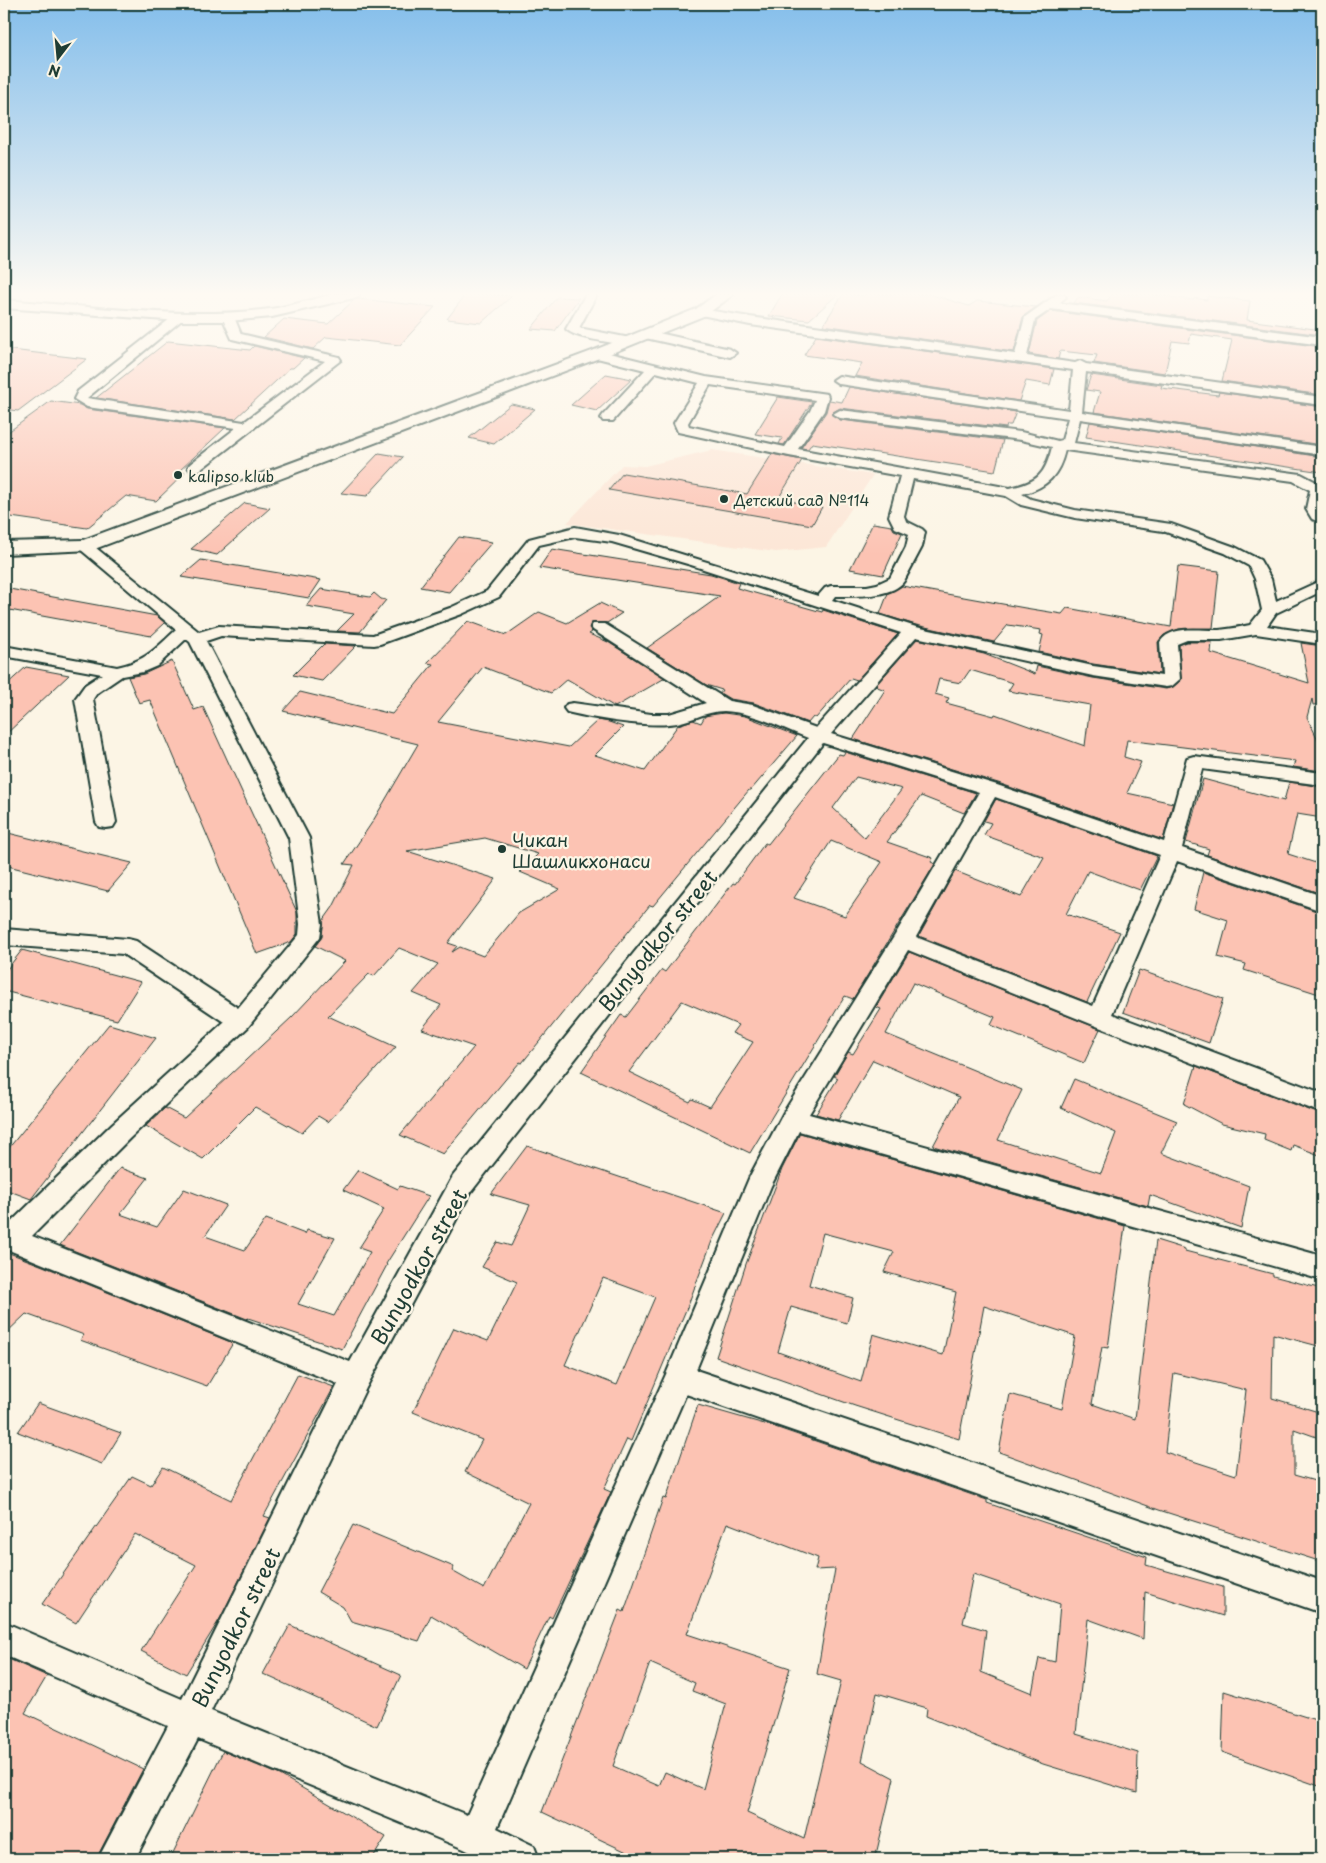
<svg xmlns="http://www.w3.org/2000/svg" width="1326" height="1863" font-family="'Playpen Sans',sans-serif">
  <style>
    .built { fill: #fce6d6 }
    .building { fill: #fcc3b3; stroke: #1f3d34; fill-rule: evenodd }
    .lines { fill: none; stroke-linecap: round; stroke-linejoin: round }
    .minor-casing { stroke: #1f3d34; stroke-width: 4 }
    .tertiary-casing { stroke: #1f3d34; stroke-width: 4 }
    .minor { fill: #fcf5e5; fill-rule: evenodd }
    .tertiary { fill: #fcf5e5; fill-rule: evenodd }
    .poi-dot { fill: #1f3d34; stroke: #fcf5e5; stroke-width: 2 }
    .labels { text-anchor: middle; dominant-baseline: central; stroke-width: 4.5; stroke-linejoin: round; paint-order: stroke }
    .far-poi-label { font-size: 15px; fill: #1f3d34; stroke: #fcf5e5; text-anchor: start }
    .poi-label { font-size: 18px; fill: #1f3d34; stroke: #fcf5e5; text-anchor: start }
    .near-street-label { font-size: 21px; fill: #1f3d34; stroke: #fcf5e5 }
  </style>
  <rect width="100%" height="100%" fill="#fcf5e5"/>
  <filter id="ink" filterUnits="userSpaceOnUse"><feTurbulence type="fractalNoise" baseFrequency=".02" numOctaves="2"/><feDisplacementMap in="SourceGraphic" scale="10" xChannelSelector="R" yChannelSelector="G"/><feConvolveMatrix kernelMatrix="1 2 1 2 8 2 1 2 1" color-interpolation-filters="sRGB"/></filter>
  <g filter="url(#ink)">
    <path class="built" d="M712 450 873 475 826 547 776 552 567 523 622 465 645 466Z"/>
    <path class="building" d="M466 294H478L512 296 481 323 447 319Z
      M782 294H838L809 320 769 316Z
      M843 294 864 296 865 294H929L969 306 977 301 1036 307 1023 317 1014 352 823 325Z
      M1112 294H1146L1194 300V298L1207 300V296L1250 301 1247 320 1322 330V335L1074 303 1078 297 1107 301Z
      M557 297 579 298 555 331 531 329Z
      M358 299 435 307 400 345 326 337 313 349 264 337 284 319 328 324 354 300Z
      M1051 311 1322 347V395L1222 381 1232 340 1191 334 1189 343 1172 341 1165 373 1094 363 1097 355 1060 351 1058 359 1029 354 1037 321Z
      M816 336 1054 369 1050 385 1026 381 1019 401 855 376 862 363 804 355Z
      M168 341 250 350 254 346 304 358 293 368H290L235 419 96 398Z
      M4 349 28 352 87 359 18 411 4 409Z
      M606 374 632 379 597 411 571 405Z
      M1091 375 1162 385 1161 388 1218 395 1219 392 1322 407V445L1094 412 1100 392 1086 390Z
      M849 387 1016 412 1011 425H1007L1006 428 840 408 831 413 840 420 1003 440 995 471 812 443 808 449 801 448 826 412 829 400 842 402Z
      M778 397 812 402 784 445 779 444 782 438 755 434Z
      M51 401 80 405 87 409 225 428 178 472 185 473 156 501 126 496 87 528 4 516V435Z
      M511 404 535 409 494 444 469 438Z
      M1090 422 1322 457V472L1086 437Z
      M379 453 403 457 367 496 341 493Z
      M772 454 802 460 778 499 822 507 812 525 609 490 623 473 747 494Z
      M245 503 270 508 217 555 191 549Z
      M873 523 892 526 894 530 902 533 883 575 850 569Z
      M459 537 492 542 449 592 420 587Z
      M552 549 711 574 739 583 737 588 822 612 823 610 898 634 857 680 851 678 816 718 813 717 808 723 754 703 730 699 720 693 722 690 706 685 647 648 720 596 539 568Z
      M201 560 321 580 309 598 181 577Z
      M1178 566 1219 571 1213 628 1179 629 1164 635 1158 642 1160 674 1093 664 1039 652 1043 635 1040 634 1041 630 1008 625 994 642 916 625 880 614 888 593 902 586 1025 608 1062 614 1067 608 1171 627Z
      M4 588 157 616 165 623 151 636 4 609Z
      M321 589 370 597 374 593 381 599 386 600 360 632 337 631 354 614 306 606Z
      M600 603 622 613 607 623H591L589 628 592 632 589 634 608 642 665 678 615 707 567 679 551 693 483 667 438 722 569 747 598 720 609 722 623 727 595 755 645 771 678 725 693 720 701 723 705 716 710 715 724 713 745 716 797 736 751 790H749L653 906 650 905 522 1063 520 1062 443 1154 400 1135 474 1047 422 1029 441 1005 413 993 438 964 399 948 374 976 369 974 328 1016 396 1047 328 1122 318 1116 302 1133 255 1107 203 1159 146 1126 165 1108 184 1118 292 1017 345 961 315 946 322 937 323 921 333 907 354 865 344 864 373 821 418 744 283 711 300 692 392 714 433 664 427 663 468 621 506 635 539 612 567 623ZM485 838 538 854 520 872 560 889 519 913 483 956 460 947 452 952 457 946 448 943 496 879 407 851Z
      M917 639 984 654 1035 674 1037 666 1093 678 1166 689 1173 687 1181 680 1179 645 1187 642H1212L1211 653 1309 683 1301 643 1322 646V704L1313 705 1312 699 1307 717 1322 748V771L1293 767 1295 761 1127 740 1124 757 1141 762 1127 793 1173 803 1163 840 998 783 853 739 885 690 875 686ZM970 670 1013 683 1008 691 1090 705 1085 746 995 714 994 716 946 703 949 698 935 694 939 679 961 683Z
      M324 644 356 646 322 681 293 675Z
      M172 661 194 710 203 707 297 912V934L291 942 257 954 150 700 139 703 128 677 144 674Z
      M26 667 69 675 4 736V687Z
      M845 752 976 793 964 813 921 796 887 842 933 858 931 862 935 864 853 999 845 996 750 1153 581 1072 621 1015 626 1017 662 970 665 972 733 883 735 884 765 843 768 844 839 754 843 755ZM856 777 902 789 865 838 833 808ZM831 841 882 862 845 916 794 898ZM682 1001 738 1025 732 1033 753 1042 710 1107 692 1099 690 1102 629 1072Z
      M1203 779 1284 801 1289 782 1322 787V818L1297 814 1288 854 1322 865V894L1207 855 1209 849 1186 842Z
      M996 799 1157 856 1140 890 1088 871 1066 914 1120 932 1087 1002 919 936 955 871 1021 897 1044 857 984 835 991 823 984 821Z
      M4 832 132 863 108 891 4 865Z
      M1203 872 1322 913V995L1244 970 1246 964 1218 957 1228 920 1194 909Z
      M22 950 141 982 117 1020 4 991V973Z
      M909 952 1100 1029 1084 1063 991 1025 995 1017 913 983 886 1034 1022 1090 998 1140 1101 1173 1116 1133 1061 1108 1074 1079 1177 1121 1161 1153 1249 1186 1241 1228 1150 1195 1148 1206 933 1146 959 1097 873 1060 838 1120 816 1114 838 1078 834 1076 848 1052 853 1054 881 1009 876 1007Z
      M1139 970 1223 999 1209 1043 1123 1012Z
      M109 1024 156 1038 31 1199 4 1189V1154Z
      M1196 1066 1322 1115V1156L1293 1145 1291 1151 1264 1140 1265 1134 1222 1124 1184 1104Z
      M800 1133 1125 1226 1108 1348 1102 1347 1092 1404 1135 1419 1156 1240 1185 1249V1251L1273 1274V1276L1322 1289V1347L1273 1334 1272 1398 1322 1413V1439L1294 1429V1475L1322 1483V1562L1159 1510 999 1452 1010 1394 1062 1409 1075 1336 984 1306 959 1439 855 1406 716 1357 746 1264 782 1169ZM823 1233 894 1252 884 1272 956 1292 943 1355 873 1334 861 1382 778 1352 791 1307 847 1323 853 1298 809 1285ZM1174 1373 1246 1390 1236 1475 1165 1452Z
      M527 1146 726 1213 712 1241 688 1305 631 1441 627 1439 604 1489 611 1492 552 1618 549 1616 524 1669 431 1615 419 1641 351 1621 343 1607 318 1592 353 1525 454 1567 452 1571 484 1589 529 1503 465 1472 482 1440 413 1412 454 1328 488 1341 517 1282 482 1267 497 1242 511 1246 530 1205 491 1194ZM603 1278 655 1297 617 1385 565 1365Z
      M120 1168 148 1178 120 1214 157 1227 184 1189 226 1205 205 1236 245 1250 266 1219 305 1234 307 1230 335 1238 298 1304 334 1316 370 1252 359 1248 384 1209 343 1190 358 1170 398 1189 400 1186 429 1196 386 1264 387 1265 342 1349 248 1318 247 1319 60 1245Z
      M4 1251 43 1266 233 1343 207 1386 80 1340 84 1335 26 1314 4 1335Z
      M298 1374 334 1387 264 1516 270 1518 221 1617 186 1674 141 1651 196 1565 135 1534 76 1623 42 1604 132 1476 151 1485 163 1467 231 1500Z
      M38 1403 121 1433 102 1464 18 1432Z
      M698 1405 775 1427 987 1500V1503L1147 1557 1146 1565 1223 1587V1616L1145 1592 1143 1639 1088 1619 1076 1734 1138 1753 1137 1793 1043 1764 926 1716 927 1708 877 1693 862 1761 894 1778 875 1859H631L633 1855 542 1812 620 1610 624 1612 663 1498 666 1499ZM727 1523 818 1558 815 1570 835 1569 817 1674 841 1681 804 1839 747 1813 790 1668 687 1634ZM973 1574 1060 1604 1055 1662 1039 1658 1032 1693 981 1672 986 1630 963 1623ZM650 1663 695 1683 692 1691 726 1704 703 1789 665 1772 659 1786 613 1766Z
      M290 1625 401 1675 377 1726 263 1674Z
      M4 1657 47 1676 25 1713 143 1769 96 1859H4Z
      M1224 1691 1322 1722V1787L1222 1752Z
      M223 1751 280 1775 386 1837 372 1859H170Z"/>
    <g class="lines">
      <g class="minor-casing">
        <path id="minor" d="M586 294H597L579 328 630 338 632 341 630 344 626 345C611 342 576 339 566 329Z
          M1063 294 1066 297 1059 303 1322 337V345L1051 309 1035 320 1027 356 1075 363 1080 361 1086 364 1322 397V405L1086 372 1082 412 1322 447V455L1080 419 1074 443 1301 474 1322 485 1321 506 1322 523 1312 519 1306 509 1310 490 1293 481 1065 450C1059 475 1048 487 1022 494L1031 499 1075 510 1171 524 1235 547 1260 560 1271 579 1276 601 1322 580V591L1276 613 1267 626 1322 634V644L1256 634 1221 640H1187L1177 644 1180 679 1172 686 1166 687 1093 676 916 637 831 734 997 785 1164 842 1187 758 1194 756 1322 773V785L1202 769 1182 848 1322 896V911L1177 861 1112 1014 1322 1093V1113L1091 1024 908 950 809 1114 1322 1256V1280L799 1131 771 1186 696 1370 1322 1581V1613L686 1394 497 1828 534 1846 539 1859H484L464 1849 198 1739 135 1859H98L168 1726 4 1655V1622L182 1699 338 1384 4 1248V1229L112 1124 224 1022 123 954 4 945V929L128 939 136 941 238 1008 299 935 300 924 289 838 190 642 186 639 157 666 143 672 122 676 97 693 93 699 116 822 113 827 106 828 99 827 96 822 75 699 85 685 102 674 4 656V646L117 667C146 661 155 649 176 630L80 549 77 546 80 543H90L199 632 219 626 373 635 450 608 487 591 529 539 575 527 619 535 818 596 825 588 831 586H867L877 584 890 578 906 547 909 534 895 528 889 516 900 476 789 456 678 432 674 423 699 383 656 372 613 421H603L601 418 603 415 645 370 593 357 591 354 597 350 706 377 827 394 828 397 824 411 798 449 1010 488C1038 482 1045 475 1052 447L1021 440 840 418 833 414 840 410 1021 432 1058 441 1062 440 1068 418 839 384 833 380 839 376 1069 410 1073 370 750 325 701 315 695 312 701 309 750 317 1015 354 1025 317 1056 295ZM710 385 815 400 810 411 785 447 689 426 688 423ZM913 479 1006 496 1021 505 1075 518 1163 531 1225 553 1249 566 1255 579 1262 610 1250 625C1240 627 1230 629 1219 630 1201 631 1172 624 1160 642L1162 676 1093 666 916 627 832 600 835 596C854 596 892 598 904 581L922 547 925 532 922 529 906 521 904 516ZM575 537 612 542 691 565 901 633 816 728 753 705 729 701 605 624H593L591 627 593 630 706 703 669 714H651L573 703 567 704 564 708 567 712C591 718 644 727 669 724 688 723 705 711 724 711 753 712 782 728 808 738L453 1176 350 1362 32 1236 130 1138 248 1027 320 937 322 924 309 838 206 641 221 636 374 645 380 644 462 614 499 597 539 545ZM823 743 979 792 895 935 784 1112 750 1176 667 1372 467 1815 211 1711 366 1388 471 1192ZM995 797 1160 855 1093 1006 916 937Z
          M179 314 183 315 185 317 183 319 87 398 244 422 325 361 232 339 222 317 228 314 234 317 241 334 339 357 341 360 200 470H190L188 467 190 464 236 428 87 407 74 399 78 391 175 315Z
          M645 330 730 349 736 353 730 357 641 337 639 334Z"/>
      </g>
      <g class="tertiary-casing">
        <path id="tertiary" d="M334 294H360L358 297 272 317 228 321H179L4 308V300C92 306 183 320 270 309 291 306 313 299 334 294Z
          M717 294H734L706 315 602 357 92 550 4 554V542L83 540 592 351 696 309Z"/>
      </g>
      <use href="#minor" class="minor"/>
      <use href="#tertiary" class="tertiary"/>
    </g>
  </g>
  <linearGradient id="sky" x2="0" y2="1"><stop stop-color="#84beeb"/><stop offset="0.53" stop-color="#fefaf3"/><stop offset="1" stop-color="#fefaf3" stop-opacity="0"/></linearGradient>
  <rect width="1326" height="555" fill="url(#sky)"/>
  <g class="poi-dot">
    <circle cx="178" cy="475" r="5"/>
    <circle cx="724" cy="499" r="5"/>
    <circle cx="502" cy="849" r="5"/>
  </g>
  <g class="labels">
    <g class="far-poi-label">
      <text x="188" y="475">kalipso klub</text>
      <text x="734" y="499">Детский сад №114</text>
    </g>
    <g class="poi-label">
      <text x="512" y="839">Чикан<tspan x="512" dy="21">Шашликхонаси</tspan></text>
    </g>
    <g class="near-street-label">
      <text transform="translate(657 940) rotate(-51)">Bunyodkor street</text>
      <text transform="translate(418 1266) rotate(-61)">Bunyodkor street</text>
      <text transform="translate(235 1627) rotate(-64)">Bunyodkor street</text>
    </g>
  </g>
  <rect width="1326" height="1863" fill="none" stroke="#fcf5e5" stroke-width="20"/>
  <rect x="10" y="10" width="1306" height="1843" fill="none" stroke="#1f3d34" stroke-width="2" filter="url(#ink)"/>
  <g transform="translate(58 58) rotate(196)" stroke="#fcf5e5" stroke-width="4" paint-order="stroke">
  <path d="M0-4L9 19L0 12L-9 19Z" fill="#1f3d34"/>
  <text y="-8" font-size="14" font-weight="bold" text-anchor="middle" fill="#1f3d34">N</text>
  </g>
</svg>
